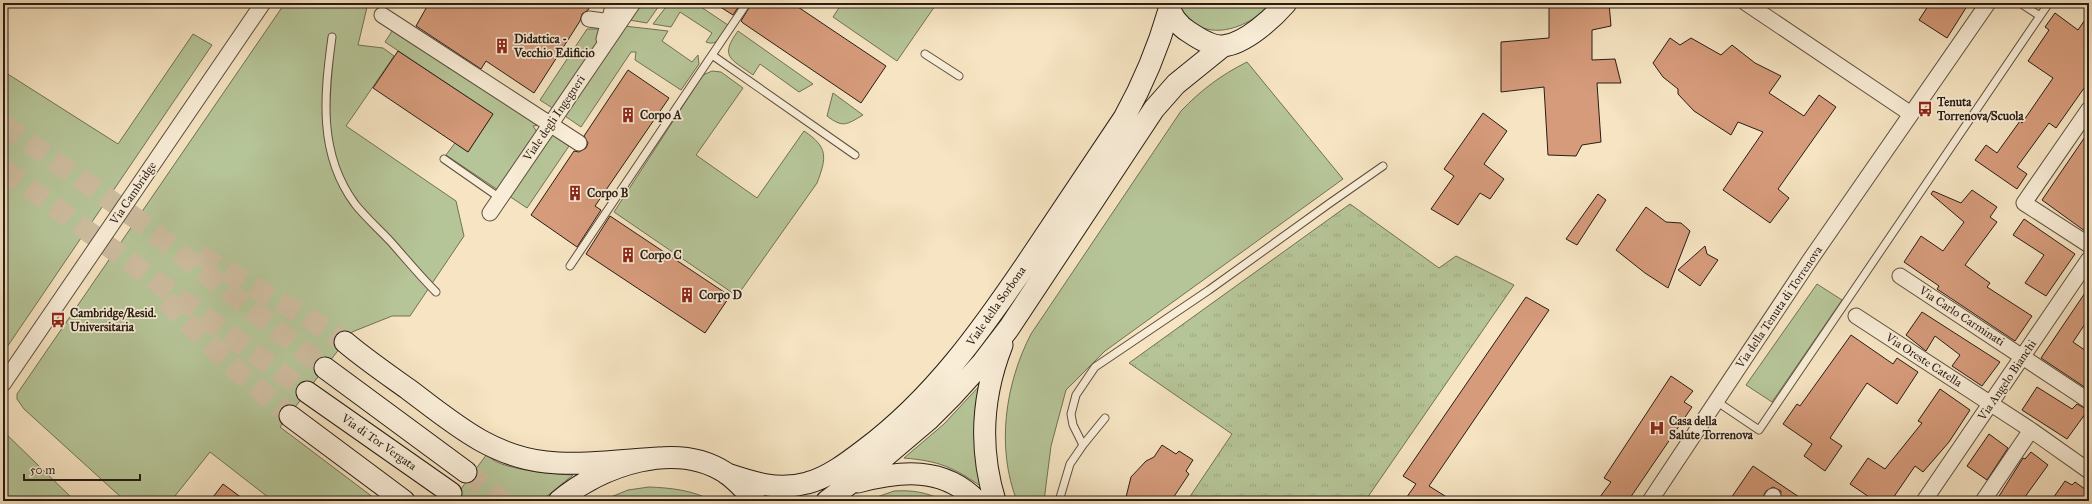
<svg xmlns="http://www.w3.org/2000/svg" width="2092" height="504" font-family="'IM FELL Great Primer',serif">
  <style>
    .grass { fill: #b6c598; stroke: #707156 }
    .park { fill: url(#park-tufts); stroke: #707156 }
    .building { fill: #d69b7b; stroke: #291d15 }
    .lines { fill: none; stroke-linecap: round; stroke-linejoin: round }
    .secondary-tunnel { stroke: #cdbc9f; stroke-width: 21; stroke-dasharray: 21 10; stroke-linecap: butt }
    .lane-casing { stroke: #5c4f40; stroke-width: 9 }
    .street-casing { stroke: #5c4f40; stroke-width: 17 }
    .secondary-casing { stroke: #291d15; stroke-width: 23 }
    .lane { stroke: #f9edd7; stroke-width: 7 }
    .street { stroke: #f9edd7; stroke-width: 15 }
    .secondary { stroke: #f9edd7; stroke-width: 21 }
    .labels { text-anchor: middle; dominant-baseline: central; stroke-width: 3.5; stroke-linejoin: round; paint-order: stroke }
    .poi-label { font-size: 12px; font-weight: bold; fill: #291d15; stroke: #f9edd7; text-anchor: start }
    .street-label { font-size: 12px; fill: #291d15; stroke: #f9edd7 }
  </style>
  <defs>
    <pattern id="park-tufts" width="24" height="20" patternUnits="userSpaceOnUse"><rect width="24" height="20" fill="#b6c598"/><path d="M3 7l-1-3M5 7V3M7 7l1-3M15 17l-1-3M17 17v-4M19 17l1-3" fill="none" stroke="#9ca982"/></pattern>
  </defs>
  <rect width="100%" height="100%" fill="#f6e4c2"/>
  <filter id="stains"><feTurbulence type="fractalNoise" baseFrequency=".005" numOctaves="4"/><feColorMatrix values="0 0 0 0 .2 0 0 0 0 .09 0 0 0 0 .02 0 0 0 .5 -.17"/></filter>
  <radialGradient id="worn" r=".72"><stop offset=".6" stop-color="#630" stop-opacity="0"/><stop offset="1" stop-color="#630" stop-opacity=".3"/></radialGradient>
  <path class="grass" d="M285 3H368L358 45 383 48 394 56 346 126 456 201 464 236 410 316H392L352 332 280 427 378 501H273L210 452 171 501 123 499 24 409 17 399V394Z
    M641 3H661L647 23 629 20Z
    M669 3H695L728 25C722 34 718 47 706 42L712 33 680 12 671 27 653 24Z
    M842 3H937L897 61 833 17Z
    M1176 3H1273C1244 32 1199 46 1176 3Z
    M624 26 668 31 662 41 692 62 698 55 699 64 681 90 635 60 636 52H631L581 127 565 116Z
    M394 28 447 64 448 68H452L540 125 533 126 537 132 498 190 446 155 455 143 468 152 493 114 385 42Z
    M587 29H602L597 45 554 109 540 100Z
    M738 31 813 84 799 92 760 64 753 75C731 59 719 57 738 31Z
    M193 34 212 45 3 353V71L118 144Z
    M1247 62 1343 179 1105 351 1066 390 1051 446 1044 501H1017C996 448 1005 384 1031 334L1181 111C1201 90 1221 75 1247 62Z
    M712 71 721 72 743 88 696 155 757 198 804 131C828 147 827 157 817 183L737 296 614 212 703 75Z
    M833 93 863 115C846 125 843 128 827 116Z
    M552 134 569 146 527 208 509 196Z
    M1817 284 1842 300 1772 402 1746 385Z
    M983 382 982 487C953 467 939 461 904 458L944 424Z
    M3 431 75 501H11L3 492Z
    M487 454C496 470 555 474 573 475L541 501H452Z
    M649 487C672 488 692 490 713 501H601L628 490Z
    M894 491C912 490 927 492 944 501H866Z"/>
  <path class="park" d="M1350 204 1439 268 1456 256 1514 285 1365 501H1187L1232 434 1129 363Z"/>
  <path class="building" d="M429 3H592L588 10 582 14 580 21 534 93 486 61 481 69 416 26Z
    M714 3H741L733 15Z
    M752 3H792L886 66 861 103 743 23 741 21Z
    M1549 3H1609L1611 26 1592 30V60L1615 59 1621 83H1597L1601 142 1582 145 1576 156 1548 155 1544 87 1501 92V42L1549 38Z
    M1930 3H1969L1947 38 1919 20Z
    M2055 13 2078 30 2089 14V81L2056 128 2049 123 2017 167 2027 174 2017 189 1975 160 1986 145 1997 153 2020 121 2022 123 2053 78 2028 61 2049 30 2045 27Z
    M1670 38 1680 45 1691 38 1721 55 1732 45 1755 63 1781 76 1769 93 1804 116 1819 95 1836 107 1778 189 1789 198 1770 223 1723 190 1763 132 1738 122 1731 135 1694 111 1678 94V89L1663 77 1653 63Z
    M398 51 493 114 468 152 373 88Z
    M628 70 669 98 595 206 601 210 577 247 531 215 574 151 579 152 586 148 588 143 584 136Z
    M1483 113 1507 131 1484 164 1504 179 1490 199 1480 193 1458 225 1431 209 1454 176 1444 169Z
    M2089 131V234L2042 200Z
    M1972 190 1997 207 1990 217 1997 222 1965 265 1990 283 1987 287 2032 316 2015 341 1937 289 1939 286 1904 262 1921 236 1943 251 1964 222 1931 194 1933 191 1961 203Z
    M1598 194 1606 200 1577 245 1566 239Z
    M1646 207 1666 222 1681 223 1690 231 1668 288 1645 273 1616 250Z
    M610 216 730 296 705 333 586 254Z
    M2024 219 2075 254 2046 296 2025 283 2044 255 2013 235Z
    M1705 246 1707 254 1718 260 1700 286 1678 270Z
    M2089 287V318L2073 342 2089 353V390L2041 358Z
    M1526 297 1549 310 1429 486 1453 501H1404L1416 484 1403 476Z
    M1922 312 2000 362 1982 386 1952 366 1960 355 1935 336 1926 351 1906 335Z
    M1851 335 1893 364 1897 358 1918 372 1897 404 1867 383 1830 438 1842 446 1825 471 1804 456 1812 444 1783 424 1797 404 1800 406Z
    M1671 376 1693 391 1684 402 1692 407 1628 501H1597L1611 482 1604 478Z
    M2037 387 2072 409 2077 404 2088 410 2067 439 2022 410Z
    M1940 389 1970 410 1949 442 1923 472 1915 466 1891 501H1875L1850 484 1868 458 1885 469 1922 423 1918 421Z
    M1989 434 2008 448 1987 480 1967 466Z
    M1162 445 1176 454 1179 451 1193 460 1186 471 1189 474 1171 501H1125L1131 477 1146 461 1154 457Z
    M2031 452 2048 465 2022 501H1996L2023 458 2025 459Z
    M1753 466 1805 501H1780L1781 491 1773 487 1766 491 1761 501H1729Z
    M2065 481 2072 485 2075 482 2089 492 2084 501H2051Z
    M223 484 246 501H210Z"/>
  <g class="lines">
    <path class="secondary-tunnel" d="M3 124 138 220 325 368
      M3 169 307 392
      M199 255 306 317 345 342
      M165 300 236 370 290 416
      M466 472 503 501"/>
    <g class="lane-casing">
      <path id="lane" d="M2040 16 2049 3
        M332 37C324 96 318 154 355 204 366 218 379 229 391 242 406 259 420 276 436 292
        M925 54 959 76
        M712 55 855 155
        M444 159 500 198
        M570 266 747 3
        M1716 401 1759 430 2040 16 2020 3
        M1083 445 1105 418
        M1059 501 1070 464 1083 445 1073 425 1071 414 1076 395 1095 367 1209 290 1330 203 1383 166"/>
    </g>
    <g class="street-casing">
      <path id="street" d="M1746 3 1911 114
        M382 15 579 143
        M589 19 618 23
        M604 39 614 3
        M2089 109 2024 203 2089 245
        M490 213 633 3
        M1900 276 2089 401
        M1856 316 2031 430 2089 471
        M3 384 263 3
        M1650 501 1810 260 1988 3
        M1770 501 1773 496
        M1924 501 2089 259
        M1983 501 2031 430"/>
    </g>
    <g class="secondary-casing">
      <path id="secondary" d="M1168 3C1170 15 1179 26 1189 32 1198 38 1212 47 1223 46 1245 44 1273 18 1286 3
        M345 342C365 359 387 374 408 389 452 422 490 456 546 462 580 466 625 460 659 458
        M325 368 466 472
        M307 392 451 493
        M290 416 404 501
        M727 474C754 483 778 491 807 483 827 478 847 463 864 450 934 398 983 328 1031 257 1062 211 1093 165 1124 118 1143 84 1158 48 1169 10
        M858 482C900 471 943 466 977 501
        M559 501C601 465 676 440 726 473 736 480 747 492 755 501
        M827 501 882 459 928 420 953 395 983 362 1009 328 1154 109 1176 84 1223 46
        M995 501C979 449 982 396 1002 345"/>
    </g>
    <use href="#lane" class="lane"/>
    <use href="#street" class="street"/>
    <use href="#secondary" class="secondary"/>
  </g>
  <defs>
    <g id="building-bare" transform="scale(1.2)"><path d="M-4-6H4V6H1V3H-1V6H-4ZM-2.5-4.3h1.7v1.8h-1.7ZM.8-4.3h1.7v1.8H.8ZM-2.5-1h1.7V.8h-1.7ZM.8-1h1.7V.8H.8Z" fill="#8f2418" stroke="#f9edd7" stroke-width="2.5" paint-order="stroke"/></g>
    <g id="bus-bare" transform="scale(1.2)"><path d="M-5-6H5V4H4V6H2V4H-2V6H-4V4H-5ZM-3.5-4V0h7V-4ZM-3.5 1.2v1.5H-2V1.2ZM2 1.2v1.5H3.5V1.2Z" fill="#8f2418" stroke="#f9edd7" stroke-width="2.5" paint-order="stroke"/></g>
    <g id="hospital-bare" transform="scale(1.2)"><path d="M-5-5h3v3.5h4V-5h3V5h-3V1.5h-4V5h-3Z" fill="#8f2418" stroke="#f9edd7" stroke-width="2.5" paint-order="stroke"/></g>
  </defs>
  <g fill-rule="evenodd">
    <use href="#building-bare" x="502" y="46"/>
    <use href="#bus-bare" x="1925" y="109"/>
    <use href="#building-bare" x="628" y="115"/>
    <use href="#building-bare" x="575" y="193"/>
    <use href="#building-bare" x="628" y="255"/>
    <use href="#building-bare" x="687" y="295"/>
    <use href="#bus-bare" x="58" y="320"/>
    <use href="#hospital-bare" x="1657" y="428"/>
  </g>
  <g class="labels">
    <g class="poi-label">
      <text x="514" y="39">Didattica -<tspan x="514" dy="14">Vecchio Edificio</tspan></text>
      <text x="1937" y="102">Tenuta<tspan x="1937" dy="14">Torrenova/Scuola</tspan></text>
      <text x="640" y="115">Corpo A</text>
      <text x="587" y="193">Corpo B</text>
      <text x="640" y="255">Corpo C</text>
      <text x="699" y="295">Corpo D</text>
      <text x="70" y="313">Cambridge/Resid.<tspan x="70" dy="14">Universitaria</tspan></text>
      <text x="1669" y="421">Casa della<tspan x="1669" dy="14">Salute Torrenova</tspan></text>
    </g>
    <g class="street-label">
      <text transform="translate(554 118) rotate(-56)">Viale degli Ingegneri</text>
      <text transform="translate(133 193) rotate(-56)">Via Cambridge</text>
      <text transform="translate(996 306) rotate(-55)">Viale della Sorbona</text>
      <text transform="translate(1779 307) rotate(-56)">Via della Tenuta di Torrenova</text>
      <text transform="translate(1962 316) rotate(33)">Via Carlo Carminati</text>
      <text transform="translate(1924 360) rotate(33)">Via Oreste Catella</text>
      <text transform="translate(2007 380) rotate(-56)">Via Angelo Bianchi</text>
      <text transform="translate(379 442) rotate(35)">Via di Tor Vergata</text>
    </g>
  </g>
  <rect width="2092" height="504" fill="none" stroke="#f6e4c2" stroke-width="16"/>
  <rect x="4" y="4" width="2084" height="496" fill="none" stroke="#291d15" stroke-width="2"/>
  <rect x="8" y="8" width="2076" height="488" fill="none" stroke="#291d15"/>
  <path d="M24 474v6h116v-6" fill="none" stroke="#291d15" stroke-width="2"/>
  <text x="30" y="474" font-size="12" fill="#291d15" stroke="#f9edd7" stroke-width="3" paint-order="stroke">50 m</text>
  <rect width="100%" height="100%" filter="url(#stains)"/>
  <rect width="100%" height="100%" fill="url(#worn)"/>
</svg>
